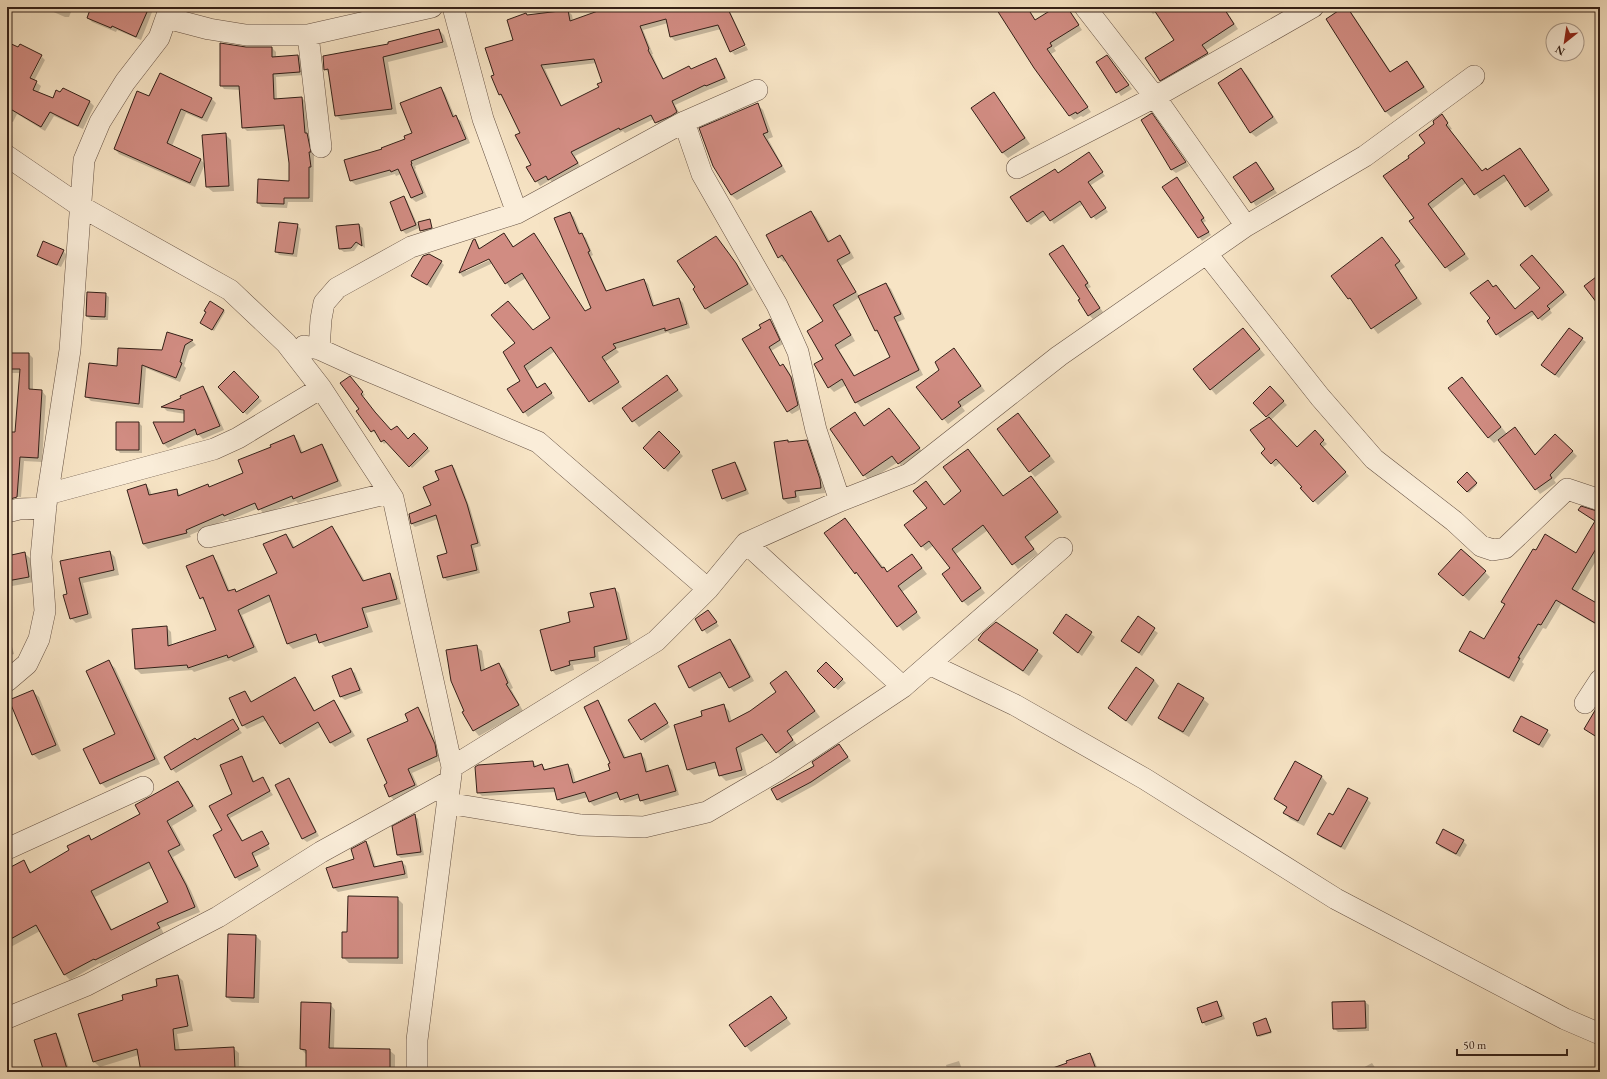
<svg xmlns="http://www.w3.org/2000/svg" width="1607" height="1079" font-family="'EB Garamond',serif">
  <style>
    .shadow { fill: #0003; fill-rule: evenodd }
    .building { fill: #d18c82; stroke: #342018; fill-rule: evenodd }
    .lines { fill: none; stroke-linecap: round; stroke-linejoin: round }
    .minor-casing { stroke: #655143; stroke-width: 22 }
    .minor { stroke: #faedd9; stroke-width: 21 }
  </style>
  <rect width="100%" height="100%" fill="#f7e4c5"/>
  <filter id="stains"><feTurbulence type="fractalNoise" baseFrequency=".005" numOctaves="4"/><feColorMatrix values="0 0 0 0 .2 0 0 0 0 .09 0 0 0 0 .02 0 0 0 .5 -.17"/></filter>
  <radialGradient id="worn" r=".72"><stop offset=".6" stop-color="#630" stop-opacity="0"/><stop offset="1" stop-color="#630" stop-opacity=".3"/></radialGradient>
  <path class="shadow" d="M42 7H73L69 17H65Z
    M93 7H154L141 40 117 30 116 32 92 22 88 18Z
    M264 7H288V10H267Z
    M340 7H352L345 12Z
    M612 7H728L745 44 731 52 721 29 675 41 671 37 668 23 643 30 653 54H652L664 80 716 60 720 64 728 82 711 89H710L675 105 681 116 660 126 654 119 625 133 623 131 575 156 581 168 553 183 550 180 540 186 528 168 532 166 521 133 504 98 499 94 495 75 527 16 568 11 572 15 573 21ZM597 63 603 82 600 88 562 107 545 69Z
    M1001 7H1027L1036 21 1058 7 1068 8 1082 30 1054 48 1056 51 1051 54 1091 112 1083 117 1081 116 1074 120 1070 116 1035 67Z
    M1147 7H1224L1238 29 1206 50 1211 58 1165 85 1160 80 1175 40 1156 12 1153 14Z
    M1346 7 1351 12 1391 72 1407 62 1412 67 1428 92 1391 117 1386 112 1327 19Z
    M439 30 444 35 448 47 388 62 397 114 341 120 336 115 330 74 325 69 390 45Z
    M7 43 28 83 42 57 45 60 34 81 41 86 38 93 54 100 90 102 94 106 83 129 54 116 45 131 17 114 13 122 7 120Z
    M746 46 748 50 735 55 732 52Z
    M246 48H272L276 52V58L298 56 302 60 304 75 276 77 277 100 302 98 306 102 308 135 311 138 314 156 313 202H288L287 208 262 207 258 203 290 182V163L286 129 247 131 243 127 241 90 224 89 221 85Z
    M1111 60 1132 89 1121 96 1098 62Z
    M1241 69 1247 75 1278 123 1256 137 1250 132Z
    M441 88 445 93 455 117 461 121 470 143 415 166 416 168 415 169 427 197 416 202 411 198 401 174 396 176 395 174 356 185 351 181 383 149 406 140 414 133Z
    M994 94 999 99 1030 144 1008 158 1003 153 973 108Z
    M149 97 211 98 216 103 207 122 186 113 172 146 201 160 205 164 195 187 119 154 115 149Z
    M757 104 763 110 773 137 768 139 786 172 737 200 731 195 714 166Z
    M1442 115 1452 129 1450 130 1482 172 1487 171 1520 149 1553 195 1531 211 1508 180 1480 199 1467 182 1432 209 1469 259 1450 272 1411 221 1415 218 1411 158 1426 143 1436 124Z
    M1155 118 1189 166 1176 173 1172 170 1142 120Z
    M225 134 231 140 234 191 213 192 207 187Z
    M1089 153 1105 176 1091 185 1108 212 1096 220 1083 204 1054 224 1047 214 1031 225 1027 221 1059 174Z
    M1256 163 1277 193 1256 206 1235 177Z
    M1180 181 1206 221 1203 223 1211 235 1202 241 1163 187Z
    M404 197 407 201 419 228 406 234 402 230Z
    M811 212 816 217 830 242 840 236 845 241 854 258 841 266 859 296 886 284 891 289 905 319 898 322 923 375 861 407 856 402 846 385 834 392 829 387 825 359V321L787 260 784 262 779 257ZM860 297 875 330 881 336 891 357 855 376 839 350 855 341 838 311Z
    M570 213 574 217 581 234 586 238 593 255 591 256 607 291 644 280 648 284 655 307 679 299 683 303 690 328 670 334 668 332 616 349 619 352 605 362 622 387 594 405 555 351 528 371 538 388 545 384 555 398 528 417 509 389 521 381 504 352 551 318 526 278 510 288 493 263 463 277 460 273 474 240 478 244 480 249 504 234 514 247 586 312 592 308ZM494 256V258L466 271V269Z
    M429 220 433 229 423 232 419 223Z
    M297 225 301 229 297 257 279 255 276 251Z
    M359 225 363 228 365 248 359 244 354 251 344 252 340 249Z
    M716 237 741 270 753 290 711 314 706 309 696 288Z
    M1382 238 1405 267 1399 271 1422 304 1378 334 1332 276Z
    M1066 250 1091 287 1087 289 1103 312 1093 319 1089 315 1081 299Z
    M63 251 67 255 61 267 41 259 38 255Z
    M1535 259 1567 295 1550 310 1552 313 1542 321 1535 314 1500 338 1488 321 1492 319 1494 288 1516 310 1541 289Z
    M441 262 444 265 431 288 412 275Z
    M105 294 109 297 108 320H91L87 316Z
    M223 310 225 312 214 331 202 324 207 313Z
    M770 320 773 323 783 344 771 351 781 367 783 365 787 369 795 382 801 409 792 414 788 411 762 328Z
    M1243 329 1265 355 1216 395 1194 369Z
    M168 333 192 341 196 345 189 350 184 366 186 368 180 382 146 368 143 408 91 401 86 396 118 367 162 351Z
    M1582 339 1586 342 1559 378 1546 369Z
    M954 349 985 391 962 407 965 411 948 424 918 387 941 370Z
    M7 354H29L33 358V391H42L46 396 42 462 24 461 21 497 7 496V433L16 434 21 373H7Z
    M234 373 262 401 247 415 219 387Z
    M667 376 683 396 639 427 623 408Z
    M352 380 365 395 362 397 377 416 391 431 408 440 414 434 430 451 412 468 387 442 384 444 376 432 375 433 372 431 357 411 360 410Z
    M1467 384 1507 434H1520L1536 455 1556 435 1577 456 1554 480 1556 483 1540 494 1499 439 1494 443 1488 437Z
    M202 387 207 392 224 430 203 439 198 434 168 448 163 443 185 423V414L167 411 163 407Z
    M1270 388 1287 405 1271 420 1297 449 1315 432 1327 444 1322 448 1349 476 1318 505 1302 488 1304 487 1281 462 1275 467 1262 453 1266 450 1269 418 1254 403Z
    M889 409 924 454 904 469 898 462 869 481 864 475 832 430 854 414 865 427Z
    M1023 420 1055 462 1035 477 1030 471Z
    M139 423 142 426V453H120L117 449Z
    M659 433 683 456 668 472 644 448Z
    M294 436 298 441 303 453 322 445 326 450 342 486 298 503 296 501 264 514 259 508 230 520 228 519 190 535 191 537 148 549 143 544 146 485 150 490 152 496 176 490 181 496 207 485 210 487 244 473 272 447Z
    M787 441 789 443 806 441 811 446 824 485 825 493 799 496 800 502 788 504 783 499Z
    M968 450 1004 497 1031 477 1062 517 1029 542 1038 554 1018 569 988 530 956 554 985 593 968 606 963 601 952 568 934 545 926 551 922 546 945 506 963 491Z
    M735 463 738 466 749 494 727 502 723 498Z
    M452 466 455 469 470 508 481 546 474 548 480 573 447 581 444 577 448 554 438 519 415 527 412 524 433 505 440 480Z
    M1467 474 1477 485 1469 493 1458 482Z
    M1579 510 1600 513V554L1577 593 1600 606V627L1561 604 1546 629 1543 628 1522 662 1524 664 1514 682 1465 655 1460 650 1484 640 1505 605 1503 602 1577 554 1596 522Z
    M845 519 888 573 912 555 927 574 902 592 921 618 903 631 826 533Z
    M332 528 337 533 365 581 389 575 394 580 401 604 366 613 373 632 325 647 319 640 293 649 288 644 272 601 242 615 258 652 234 662 231 660 194 672 192 670 141 674 136 669 166 627 171 632 172 646 218 630 206 603 201 598 212 556 217 561 230 591 234 590 237 593 278 573 286 535 291 540 295 548Z
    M110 552 115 557 119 575 83 583 92 618 76 623 71 618 69 594 61 562Z
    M24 553 30 558 34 582 7 587V557Z
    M1485 572 1490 577 1469 601 1445 579Z
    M615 589 619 593 631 644 598 652 599 661 573 665 574 670 556 675 552 670 571 623 595 608Z
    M708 611 719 626 707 634 696 620Z
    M1067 616 1095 637 1082 656 1058 637Z
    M1138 618 1158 633 1142 656 1126 644Z
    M7 629 14 654 7 656Z
    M730 640 735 645 754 681 734 692 730 687 724 676 694 692 690 688 679 667Z
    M979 640 1037 651 1043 656 1029 676 985 646Z
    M476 646 482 651 485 670 499 664 504 669 513 688 511 689 523 711 479 736 474 730 465 711Z
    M110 663 115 668 160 764 106 788 101 783 116 734Z
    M826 663 846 683 838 690 818 671Z
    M351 670 355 673 363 693 345 700 341 697 333 676Z
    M786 672 820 717 791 737 798 746 782 758 768 740 741 753 747 775 726 781 720 775 718 768 694 775 688 770 675 725 703 717 724 706 729 711 732 722 751 712 778 692Z
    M295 679 299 683 315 711 334 701 338 706 355 736 335 747 331 743 322 726 285 748 281 743 267 720 247 729 243 725 245 692 252 702Z
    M1154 680 1159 686 1132 726 1109 708Z
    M33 692 39 697 61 751 39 760 33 754Z
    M1203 699 1209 704 1189 737 1165 723 1159 717Z
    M598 702 602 706 626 758 641 754 645 759 648 772 668 766 672 770 679 795 645 805 640 798 625 803 620 797 594 806 590 802 588 797 562 804 558 800 556 792 482 796 478 792 533 762 537 767 542 765 546 770 568 765 572 769 576 783 611 770Z
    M655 704 670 727 645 743 642 739Z
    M418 709 422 713 439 749 441 760 412 773 419 789 395 801 390 796 388 784 409 722Z
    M233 721 242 733 176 773 172 769 197 741Z
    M1514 731H1547L1551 735 1543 748 1518 734Z
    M839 745 851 761 815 785 782 803 778 800 772 789 816 766Z
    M242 757 245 761 255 783 262 779 273 795 230 818 243 841 262 832 270 849 254 857 261 870 239 881 236 877 224 830 211 807 233 794Z
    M1295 763 1322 777 1327 783 1304 826 1290 819 1285 813 1287 808 1275 799Z
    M288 779 292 783 319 836 307 842 303 839 276 786Z
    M178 782 183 787 197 811 172 826 185 850 173 857 191 891 200 912 161 928 164 934 101 964 100 963 70 980 65 975 40 931 7 949V870L24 862 32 873 70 850 88 836 93 840 141 815ZM152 868 169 902 113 931 95 897Z
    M1367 799 1371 803 1345 850 1322 838 1318 834 1334 816Z
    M414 815 418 819 424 855 401 858 397 855Z
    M1463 841 1467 845 1460 857 1440 847 1437 843Z
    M366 842 369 845 376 867 402 862 406 866 408 878 338 892 334 888 328 868 355 859Z
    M397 898 403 904V964L349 963 343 957 348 933Z
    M256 936 261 941 259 1003 232 1002 227 997Z
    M178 976 183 981 193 1031 177 1034 180 1051 233 1048 239 1053V1066L273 1072H142L139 1055 100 1067 94 1062 80 1014 124 1000 158 987Z
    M771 997 791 1024 751 1052 746 1046Z
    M1217 1002 1220 1006 1225 1019 1206 1026 1203 1022Z
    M1365 1002 1369 1005V1031L1338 1032 1334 1028Z
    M330 1004 335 1010 334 1049 389 1050 395 1055V1072H307L306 1054 301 1049Z
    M1266 1020 1272 1033 1259 1037 1254 1024Z
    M55 1034 59 1038 70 1072H45Z
    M1090 1054 1093 1057 1099 1072H1051Z
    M959 1061 963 1072H948L946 1065Z
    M1372 1063 1378 1072H1361L1359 1070Z"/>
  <path class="building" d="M91 7H137L147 12 136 37 112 26 111 28 87 18Z
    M609 7H727L745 45 730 52 718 25 670 37 666 19 640 26 649 49 648 50 663 79 689 66 691 69 716 58 725 78 706 86 705 85 672 101 677 112 671 116 655 123 651 115 620 130 619 128 571 152 578 163 548 180 546 176 535 182 526 167 531 165 515 135 520 133 501 94 499 95 491 76 494 75 485 48 513 40 507 20 526 13 527 15 568 10 570 21ZM594 59 602 82 597 84 599 87 561 106 541 65Z
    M995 7H1027L1035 20 1056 7H1067L1079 25 1050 43 1052 46 1047 49 1088 107 1077 114 1076 112 1069 116 1034 68Z
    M1152 7H1223L1234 24 1202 45 1208 53 1160 81 1145 58 1174 40Z
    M1344 7H1347L1390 72 1407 61 1424 87 1385 112 1326 19Z
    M439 29 443 42 383 57 392 109 335 116 328 69 324 70 323 56 388 44V42Z
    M7 42 18 47 20 44 42 55 30 78 37 81 33 90 53 98 56 90 60 92 63 88 90 101 78 126 50 112 41 127 7 107Z
    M220 43 246 47H272V57L298 55 300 72 273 74 274 99 302 97 305 133H307L311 152H309L311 167H309V198H284V204L257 203 258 179 289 181V163L284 125 242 128 239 86H220Z
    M1107 55 1129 85 1116 93 1096 62Z
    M1241 68 1273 117 1250 133 1218 83Z
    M160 73 212 98 202 118 181 109 167 143 201 159 190 183 114 149 137 91 149 96Z
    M441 87 453 117 456 115 466 139 411 161 412 164H411L423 193 411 198 398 169 391 172 390 170 350 181 344 160 382 149 381 148 405 139 404 136 412 133 400 103Z
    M994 92 1025 138 1002 153 971 108Z
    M758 103 768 132 763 134 782 166 731 195 713 166 699 128Z
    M1152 113 1186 162 1171 170 1141 120Z
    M1442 114 1448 123 1446 125 1482 171 1486 168 1487 170 1520 148 1549 190 1525 207 1504 175 1474 195 1462 178 1428 204 1465 254 1445 268 1409 221 1414 218 1383 176 1409 158 1408 156 1425 143 1419 135 1434 124 1433 121Z
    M226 133 229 186 206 187 202 135Z
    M1089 152 1103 172 1088 182 1106 208 1091 218 1080 201 1050 221 1043 211 1027 222 1010 197 1055 169 1058 173Z
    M1256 162 1274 189 1251 203 1233 177Z
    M1177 177 1204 218 1201 220 1209 232 1198 238 1162 187Z
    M404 196 416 225 401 231 390 202Z
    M811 211 828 242 840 235 850 253 837 260 856 292 833 305 851 335 835 345 854 376 890 357 877 330 875 331 858 296 886 283 901 314 894 317 919 370 855 403 842 379 828 388 814 364 823 359 807 331 823 321 782 255 778 258 766 235Z
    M570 212 579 234 582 233 590 251 588 252 606 291 644 279 653 306 679 298 687 324 665 331V328L613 344 616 348 602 357 619 382 589 402 551 347 524 366 537 388 545 383 552 393 523 413 507 389 520 381 503 352 515 343 491 315 508 301 533 330 550 318 522 273 505 284 489 259 459 273 473 240 475 239 479 249 504 233 513 247 534 233 585 311 591 308 554 218Z
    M430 219 432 228 420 231 418 222Z
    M279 222 298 224 293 254 275 252Z
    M359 224 362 246 356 242 351 248 339 249 336 226Z
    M716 236 736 263 748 284 705 309 693 289 695 287 677 261Z
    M1382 237 1400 261 1395 265 1417 298 1371 329 1350 298 1348 299 1331 276Z
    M43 241 64 250 57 265 37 256Z
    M1063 245 1088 283 1085 285 1100 308 1088 316 1078 300 1080 299 1049 254Z
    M429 254 442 261 427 285 411 276 423 256Z
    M1532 255 1564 292 1547 306 1550 309 1538 319 1532 311 1496 335 1487 321 1490 318 1470 293 1488 280 1493 287 1496 285 1515 309 1540 288 1520 265Z
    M1600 274V307L1584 286Z
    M87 292 106 293 105 317 86 316Z
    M210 301 224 310 212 330 200 323 206 312 204 311Z
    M770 319 780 340 769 347 780 366 783 364 791 377 798 405 787 412 742 339 761 328 759 325Z
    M1243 328 1260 349 1210 390 1193 369Z
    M1569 328 1583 338 1555 375 1541 365Z
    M167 332 193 340 185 345 180 362 182 363 176 378 142 365 139 404 85 397 89 363 117 366 118 348 162 350Z
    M954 348 981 386 958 402 961 406 942 420 916 387 939 370 935 362Z
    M7 353H29V389L42 390 38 458 20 457 17 497 7 500V432H15L20 369H7Z
    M234 371 259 397 243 413 218 387Z
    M667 375 678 390 632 422 622 408Z
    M350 376 363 392 361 394 375 412 391 430 397 426 408 439 414 433 428 448 409 467 384 440 381 442 374 430 371 432 356 411 359 409 340 383Z
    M1462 377 1501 427 1488 438 1448 388Z
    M203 386 220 426 197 435 195 429 163 444 153 422H184V410L161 407 181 398 180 396Z
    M1270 386 1284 401 1266 417 1253 403Z
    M889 408 920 448 898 464 892 456 863 476 830 429 855 412 864 426Z
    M1018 413 1050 456 1029 472 997 429Z
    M1269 417 1297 447 1315 430 1324 440 1320 444 1346 472 1313 502 1300 488 1302 487 1276 459 1271 464 1261 453 1265 449 1250 430Z
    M116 422H139V450H116Z
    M1515 427 1535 455 1555 434 1573 451 1550 475 1552 478 1535 490 1498 440Z
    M659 431 680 452 664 469 643 448Z
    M294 435 301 453 322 444 338 481 293 499 292 496 258 510 255 503 224 516 223 514 186 530 187 533 143 544 127 490 146 484 149 495 177 489 178 496 208 484 209 487 243 473 238 460 271 447 270 445Z
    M788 440V442L807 440 820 479 821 488 795 491 796 497 783 499 774 442Z
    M968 449 1003 496 1031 476 1058 512 1025 537 1034 549 1012 565 983 525 952 549 981 588 962 602 942 574 950 568 929 541 921 547 904 525 927 508 913 491 926 481 944 505 961 491 943 467Z
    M735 462 746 490 722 499 712 470Z
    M452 465 467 504 478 543 471 545 477 570 443 578 437 556 447 553 436 515 411 524 409 514 431 505 423 487 439 480 435 471Z
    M1467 472 1477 483 1467 492 1457 482Z
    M1581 506 1600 512V542L1572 589 1600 605V626L1556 600 1541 625 1538 624 1518 658H1520L1509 678 1459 651 1470 631 1484 639 1505 604 1501 602 1533 549 1536 550 1545 534 1576 553 1595 521 1578 510Z
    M845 518 882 568 884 567 887 572 912 554 922 568 898 586 917 612 897 627 856 572 855 574 824 533Z
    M332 526 363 581 390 573 397 599 362 608 368 627 319 643 316 634 287 644 269 595 238 610 254 647 228 658 227 655 188 668 187 665 135 669 132 629 167 626 168 646 216 630 203 597 200 599 186 566 213 555 228 591 235 589 236 592 277 573 263 544 286 534 293 548Z
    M1461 549 1486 571 1463 596 1438 574Z
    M110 551 114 570 79 578 88 614 70 619 63 595 67 594 60 561Z
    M25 552 29 577 7 581V556Z
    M615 588 627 639 594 647 595 657 569 661 570 665 551 671 540 630 570 622 568 612 594 607 590 593Z
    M708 610 717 622 702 631 695 619Z
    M1066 614 1092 632 1078 653 1053 633Z
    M1138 616 1155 628 1139 653 1121 641Z
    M996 622 1038 650 1023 671 978 640 983 633Z
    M730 639 750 677 729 688 720 672 689 688 678 666Z
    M477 645 481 671 499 663 508 683 506 684 519 705 473 731 462 712 464 711 451 681 446 650Z
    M109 660 155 759 100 784 83 749 115 734 86 671Z
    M826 662 843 679 834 688 817 671Z
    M1136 667 1154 680 1126 721 1108 708Z
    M351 668 360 690 340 697 332 676Z
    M786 671 815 711 787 731 793 740 776 753 762 734 736 748 742 770 719 776 715 762 687 770 674 725 702 716 701 711 724 704 729 722 750 711 776 692 770 683Z
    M295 677 314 711 334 700 351 732 330 743 318 722 280 744 263 716 242 726 229 698 245 691 251 702Z
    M1178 683 1204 698 1183 732 1158 718Z
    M33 690 56 745 32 755 9 700Z
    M598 700 624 758 641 753 646 772 668 765 676 791 640 801 638 794 620 800 617 792 589 802 585 792 557 800 554 788 477 793 475 767 478 765 533 761 534 767 542 764 544 770 568 764 573 783 610 770 608 764 610 763 584 707Z
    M1600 702V739L1584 729Z
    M655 703 668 723 641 740 628 720Z
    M418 707 435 744 437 756 408 769 415 785 389 797 384 785 387 783 367 739 408 721 405 714Z
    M1521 716 1548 730 1539 745 1513 731Z
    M233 719 239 729 171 770 164 757 195 738 197 740Z
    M839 744 848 757 811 782 777 800 771 789 814 766 812 762Z
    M242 756 253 782 263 777 270 791 227 815 242 841 262 831 269 844 252 853 258 866 235 878 213 835 222 830 209 806 232 794 220 765Z
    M1295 761 1322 776 1298 821 1283 813 1287 807 1274 799Z
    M289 778 316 832 302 839 275 785Z
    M178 781 193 806 167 821 180 845 168 851 186 885 195 907 157 923 160 928 95 960 94 959 64 975 36 925 7 941V869L24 860 30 873 69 850 67 846 89 835 91 840 140 814 135 805ZM149 862 168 902 111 930 91 891Z
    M1348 788 1368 798 1341 847 1317 834 1329 813 1333 815Z
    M415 814 421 852 397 855 392 826Z
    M1443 829 1464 840 1456 854 1436 843Z
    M366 841 374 867 402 861 405 874 333 888 326 868 354 859 351 849Z
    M348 896 398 897V958H342V932H347Z
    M228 934 256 935 254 998 226 997Z
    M178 975 188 1026 173 1029 175 1050 234 1047 235 1069 164 1072V1068L141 1072 137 1049 93 1062 78 1014 123 1000 122 995 157 986 156 979Z
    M771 996 787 1018 745 1047 729 1025Z
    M1217 1001 1222 1016 1202 1023 1197 1008Z
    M1365 1001 1366 1028 1333 1029 1332 1002Z
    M301 1002 331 1003 329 1048 390 1049V1072H306V1050L300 1049Z
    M1266 1018 1271 1032 1257 1036 1253 1023Z
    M56 1033 68 1072H44L34 1040Z
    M1090 1053 1097 1072H1047V1070L1067 1063 1066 1061Z"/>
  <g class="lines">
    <g class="minor-casing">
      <path id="minor" d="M453 7 483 119 517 213
        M1085 7 1155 97 1246 226 1365 156 1474 76
        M167 18 209 29 246 35H308L432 7
        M308 35 321 147
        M684 122 702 174 777 305 798 352 816 430 840 501
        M7 156 80 206 230 290 286 343 321 388 393 498 452 767 417 1040V1072
        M1017 168 1155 97 1313 7
        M1207 254 1320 397 1374 459 1454 521 1481 546 1493 550 1505 548 1567 489 1600 500
        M304 346 319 349 352 364 538 442 708 589
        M319 349 321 319 324 303 337 288 411 247 517 213 684 122 757 90
        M48 494 214 449 238 438 321 388
        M7 512 19 509 46 508
        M208 537 389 493
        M746 543 903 687
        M929 664 1015 705 1145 779 1336 899 1565 1019 1600 1034
        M7 681 27 664 39 639 45 611 41 557 46 505 70 350 84 160 100 122 125 82 159 38 170 7
        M1585 703 1600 680
        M452 767 656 641 708 589 746 543 840 501 909 474 1059 356 1246 226
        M447 803 581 825 644 827 707 812 777 771 903 687 1062 548
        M7 849 143 787
        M7 1018 87 985 218 917 321 852 450 781"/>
    </g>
    <use href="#minor" class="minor"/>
  </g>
  <rect width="1607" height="1079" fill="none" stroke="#f7e4c5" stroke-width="24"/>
  <rect x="8" y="8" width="1591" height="1063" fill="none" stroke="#342018" stroke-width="2"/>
  <rect x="12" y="12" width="1583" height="1055" fill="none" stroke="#342018"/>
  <g transform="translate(1565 42) rotate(210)"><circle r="19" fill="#faedd9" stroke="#ab9b8c"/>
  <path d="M0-3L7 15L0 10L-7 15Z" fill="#8f2418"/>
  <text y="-6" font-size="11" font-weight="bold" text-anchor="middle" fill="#342018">N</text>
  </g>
  <path d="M1457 1049v6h110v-6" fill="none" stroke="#342018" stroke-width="2"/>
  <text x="1463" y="1049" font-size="12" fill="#342018" stroke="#faedd9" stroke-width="3" paint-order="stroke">50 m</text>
  <rect width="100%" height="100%" filter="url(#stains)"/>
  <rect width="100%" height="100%" fill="url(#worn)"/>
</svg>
